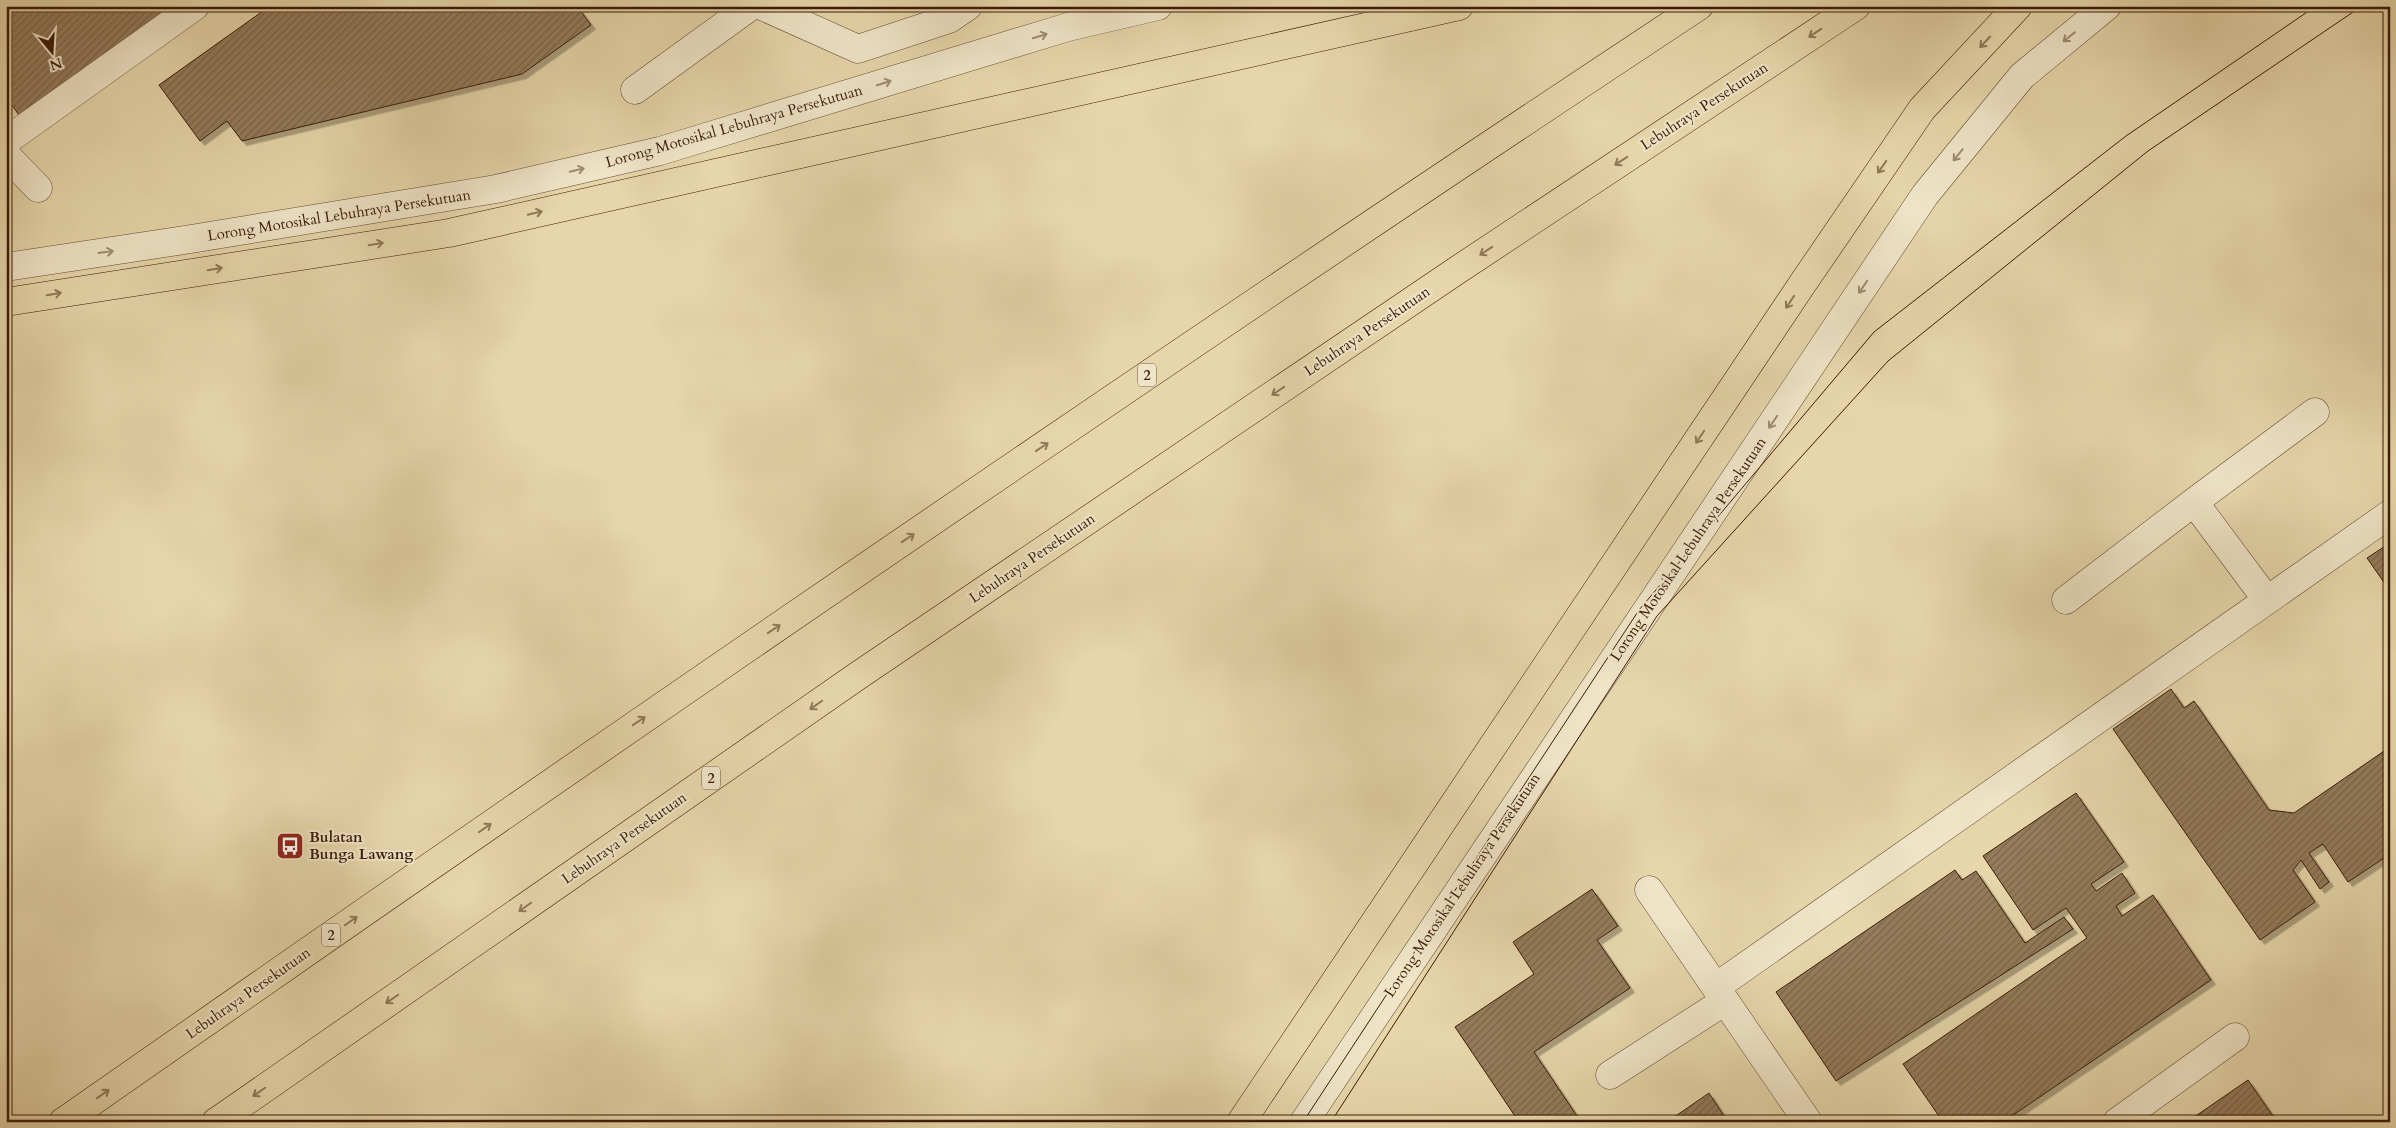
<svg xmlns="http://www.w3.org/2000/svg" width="2396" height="1128" font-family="Cardo,serif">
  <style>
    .building { fill: url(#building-hatch); stroke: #3b1b07; filter: url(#shadow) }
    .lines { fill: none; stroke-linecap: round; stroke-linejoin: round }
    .minor-casing { stroke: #664a30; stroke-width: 29 }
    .highway-casing { stroke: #3b1b07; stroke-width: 29 }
    .minor { stroke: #efe4c8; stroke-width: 28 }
    .highway { stroke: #e6d6aa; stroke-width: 28 }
    .tram { stroke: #3b1b07; stroke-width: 1 }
    .oneway { stroke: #907858 }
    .oneway2 { stroke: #9e8a71 }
    .labels { text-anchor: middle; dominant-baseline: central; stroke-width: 4; stroke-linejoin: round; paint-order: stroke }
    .shield { fill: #efe4c8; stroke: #715741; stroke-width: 1 }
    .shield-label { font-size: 14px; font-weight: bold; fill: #3b1b07 }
    .street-label { font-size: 15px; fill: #3b1b07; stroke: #efe4c8 }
    .poi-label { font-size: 15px; font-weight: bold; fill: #3b1b07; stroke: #efe4c8; text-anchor: start }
  </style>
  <defs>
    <pattern id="building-hatch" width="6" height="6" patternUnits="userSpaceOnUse" patternTransform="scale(1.25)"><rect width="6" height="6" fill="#947c5c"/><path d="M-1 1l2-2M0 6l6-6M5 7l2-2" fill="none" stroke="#7a654a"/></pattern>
    <filter id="shadow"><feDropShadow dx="4.5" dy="4.5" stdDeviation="0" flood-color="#0004"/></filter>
  </defs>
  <rect width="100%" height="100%" fill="#e6d6aa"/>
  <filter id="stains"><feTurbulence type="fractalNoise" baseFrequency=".004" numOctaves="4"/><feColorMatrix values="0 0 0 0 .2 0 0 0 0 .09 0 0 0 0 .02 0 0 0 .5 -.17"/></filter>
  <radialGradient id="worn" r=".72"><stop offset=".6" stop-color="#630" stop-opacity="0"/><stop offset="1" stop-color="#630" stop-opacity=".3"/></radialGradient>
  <path class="building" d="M6 6H187L24 122 6 97Z
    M270 6H577L591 25 522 74 242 141 227 121 200 141 159 85Z
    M2390 543V591L2367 558Z
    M2171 689 2184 708 2194 701 2269 810 2294 813 2390 747V854L2348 882 2323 844 2309 853 2329 882 2320 889 2301 860 2293 870 2315 902 2260 940 2113 729Z
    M2076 793 2124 862 2091 884 2096 891 2122 873 2135 893 2116 906 2122 916 2153 895 2211 980 2003 1122H1943L1903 1064 2087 938 2066 908 2033 930 1983 856Z
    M1955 870 1962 880 1976 871 2025 943 2064 917 2073 929 1836 1081 1776 992Z
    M1592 889 1618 926 1597 940 1630 988 1534 1052 1581 1122H1519L1455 1027 1534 974 1513 942Z
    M2248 1080 2277 1122H2187Z
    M1709 1093 1728 1122H1667Z"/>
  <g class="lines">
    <g class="minor-casing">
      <path id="minor" d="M762 6 858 49 949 19 968 6
        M635 90 751 6
        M6 141 195 6
        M6 155 38 188
        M6 267 191 239 496 189 660 151 1068 27 1158 6
        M2066 600 2194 502
        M2267 600 2194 502 2315 412
        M1649 890 1808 1122
        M1716 987 2390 514
        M1610 1075 1725 1001
        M1304 1122 1925 195 2022 76 2107 6
        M2117 1122 2235 1037"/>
    </g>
    <g class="highway-casing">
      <path id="highway" d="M6 302 449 233 1459 6
        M63 1122C604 744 1148 370 1699 6
        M216 1122 856 677 1456 271 1856 6
        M1241 1122 1803 283 1922 109 2018 6"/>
    </g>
    <use href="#minor" class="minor"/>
    <use href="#highway" class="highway"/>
    <path class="tram" d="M1303 1122 1639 610 1874 332 2126 136 2316 6
      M1331 1122 1657 616 1888 361 2148 151 2362 6"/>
  </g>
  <defs><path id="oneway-shaft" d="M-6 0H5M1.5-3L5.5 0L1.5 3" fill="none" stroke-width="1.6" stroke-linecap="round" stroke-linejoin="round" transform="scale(1.25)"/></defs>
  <g class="oneway">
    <use href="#oneway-shaft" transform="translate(1815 33) rotate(147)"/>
    <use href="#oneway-shaft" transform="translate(1985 42) rotate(133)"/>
    <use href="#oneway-shaft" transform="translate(1621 161) rotate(147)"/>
    <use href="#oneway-shaft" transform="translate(1882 167) rotate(125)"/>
    <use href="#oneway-shaft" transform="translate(535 213) rotate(-13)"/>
    <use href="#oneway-shaft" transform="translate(376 244) rotate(-9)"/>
    <use href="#oneway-shaft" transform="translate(1486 251) rotate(147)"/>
    <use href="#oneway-shaft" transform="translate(215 269) rotate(-9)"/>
    <use href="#oneway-shaft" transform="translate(54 294) rotate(-9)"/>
    <use href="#oneway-shaft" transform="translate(1790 302) rotate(124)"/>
    <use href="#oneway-shaft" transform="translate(1278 391) rotate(146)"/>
    <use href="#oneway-shaft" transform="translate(1700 437) rotate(124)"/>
    <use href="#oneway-shaft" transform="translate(1042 447) rotate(-34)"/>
    <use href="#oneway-shaft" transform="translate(908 538) rotate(-34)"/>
    <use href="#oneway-shaft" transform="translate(774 629) rotate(-34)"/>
    <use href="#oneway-shaft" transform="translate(816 705) rotate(145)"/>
    <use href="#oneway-shaft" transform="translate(639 721) rotate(-34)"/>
    <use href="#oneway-shaft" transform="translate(485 828) rotate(-35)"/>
    <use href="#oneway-shaft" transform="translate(525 907) rotate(145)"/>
    <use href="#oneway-shaft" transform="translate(351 921) rotate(-35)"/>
    <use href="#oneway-shaft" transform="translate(392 999) rotate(145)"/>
    <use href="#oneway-shaft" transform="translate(259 1092) rotate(145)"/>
    <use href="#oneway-shaft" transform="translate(103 1094) rotate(-35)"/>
  </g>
  <g class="oneway2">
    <use href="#oneway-shaft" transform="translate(1040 36) rotate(-17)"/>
    <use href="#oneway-shaft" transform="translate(2069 37) rotate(141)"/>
    <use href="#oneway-shaft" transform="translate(884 83) rotate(-17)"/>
    <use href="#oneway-shaft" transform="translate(1958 155) rotate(129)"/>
    <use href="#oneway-shaft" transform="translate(577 170) rotate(-13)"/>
    <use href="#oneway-shaft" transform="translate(106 252) rotate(-8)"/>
    <use href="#oneway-shaft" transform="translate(1863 287) rotate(124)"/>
    <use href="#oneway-shaft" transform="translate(1773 422) rotate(124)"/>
  </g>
  <defs>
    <g id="bus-square" transform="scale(1.4375)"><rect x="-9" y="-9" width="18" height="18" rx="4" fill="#8f2418" stroke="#efe4c8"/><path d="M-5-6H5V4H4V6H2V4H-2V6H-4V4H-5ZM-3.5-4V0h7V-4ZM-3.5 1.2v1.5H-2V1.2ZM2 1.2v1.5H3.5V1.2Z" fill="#fff"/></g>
  </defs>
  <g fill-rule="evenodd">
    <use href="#bus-square" x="290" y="846"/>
  </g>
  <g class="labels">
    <g class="shield">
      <rect x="1138" y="363.5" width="18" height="23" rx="4"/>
      <rect x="702" y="766.5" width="18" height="23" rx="4"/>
      <rect x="322" y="923.5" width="18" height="23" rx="4"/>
    </g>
    <g class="shield-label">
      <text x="1147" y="375">2</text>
      <text x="711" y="778">2</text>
      <text x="331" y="935">2</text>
    </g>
    <g class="street-label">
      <text transform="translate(1704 106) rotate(-33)">Lebuhraya Persekutuan</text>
      <text transform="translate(734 126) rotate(-16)">Lorong Motosikal Lebuhraya Persekutuan</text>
      <text transform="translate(339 215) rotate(-9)">Lorong Motosikal Lebuhraya Persekutuan</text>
      <text transform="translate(1367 331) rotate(-34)">Lebuhraya Persekutuan</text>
      <text transform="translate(1688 549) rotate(-56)">Lorong Motosikal Lebuhraya Persekutuan</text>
      <text transform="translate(1032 558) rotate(-34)">Lebuhraya Persekutuan</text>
      <text transform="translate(624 838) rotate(-35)">Lebuhraya Persekutuan</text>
      <text transform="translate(1462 885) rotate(-56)">Lorong Motosikal Lebuhraya Persekutuan</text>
      <text transform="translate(248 993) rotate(-35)">Lebuhraya Persekutuan</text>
    </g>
    <g class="poi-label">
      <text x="309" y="837">Bulatan<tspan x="309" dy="17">Bunga Lawang</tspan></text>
    </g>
  </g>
  <rect width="2396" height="1128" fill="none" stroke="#e6d6aa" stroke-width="25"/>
  <rect x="8" y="8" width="2381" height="1113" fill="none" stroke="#3b1b07" stroke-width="2.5"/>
  <rect x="12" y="12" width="2371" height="1103" fill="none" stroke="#3b1b07"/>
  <g transform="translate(52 52) rotate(162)" stroke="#efe4c8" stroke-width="4" paint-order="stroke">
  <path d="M0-4L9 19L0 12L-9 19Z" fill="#3b1b07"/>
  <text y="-8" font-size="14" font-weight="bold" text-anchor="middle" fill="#3b1b07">N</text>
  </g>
  <rect width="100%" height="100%" filter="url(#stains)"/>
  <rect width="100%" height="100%" fill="url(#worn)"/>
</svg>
